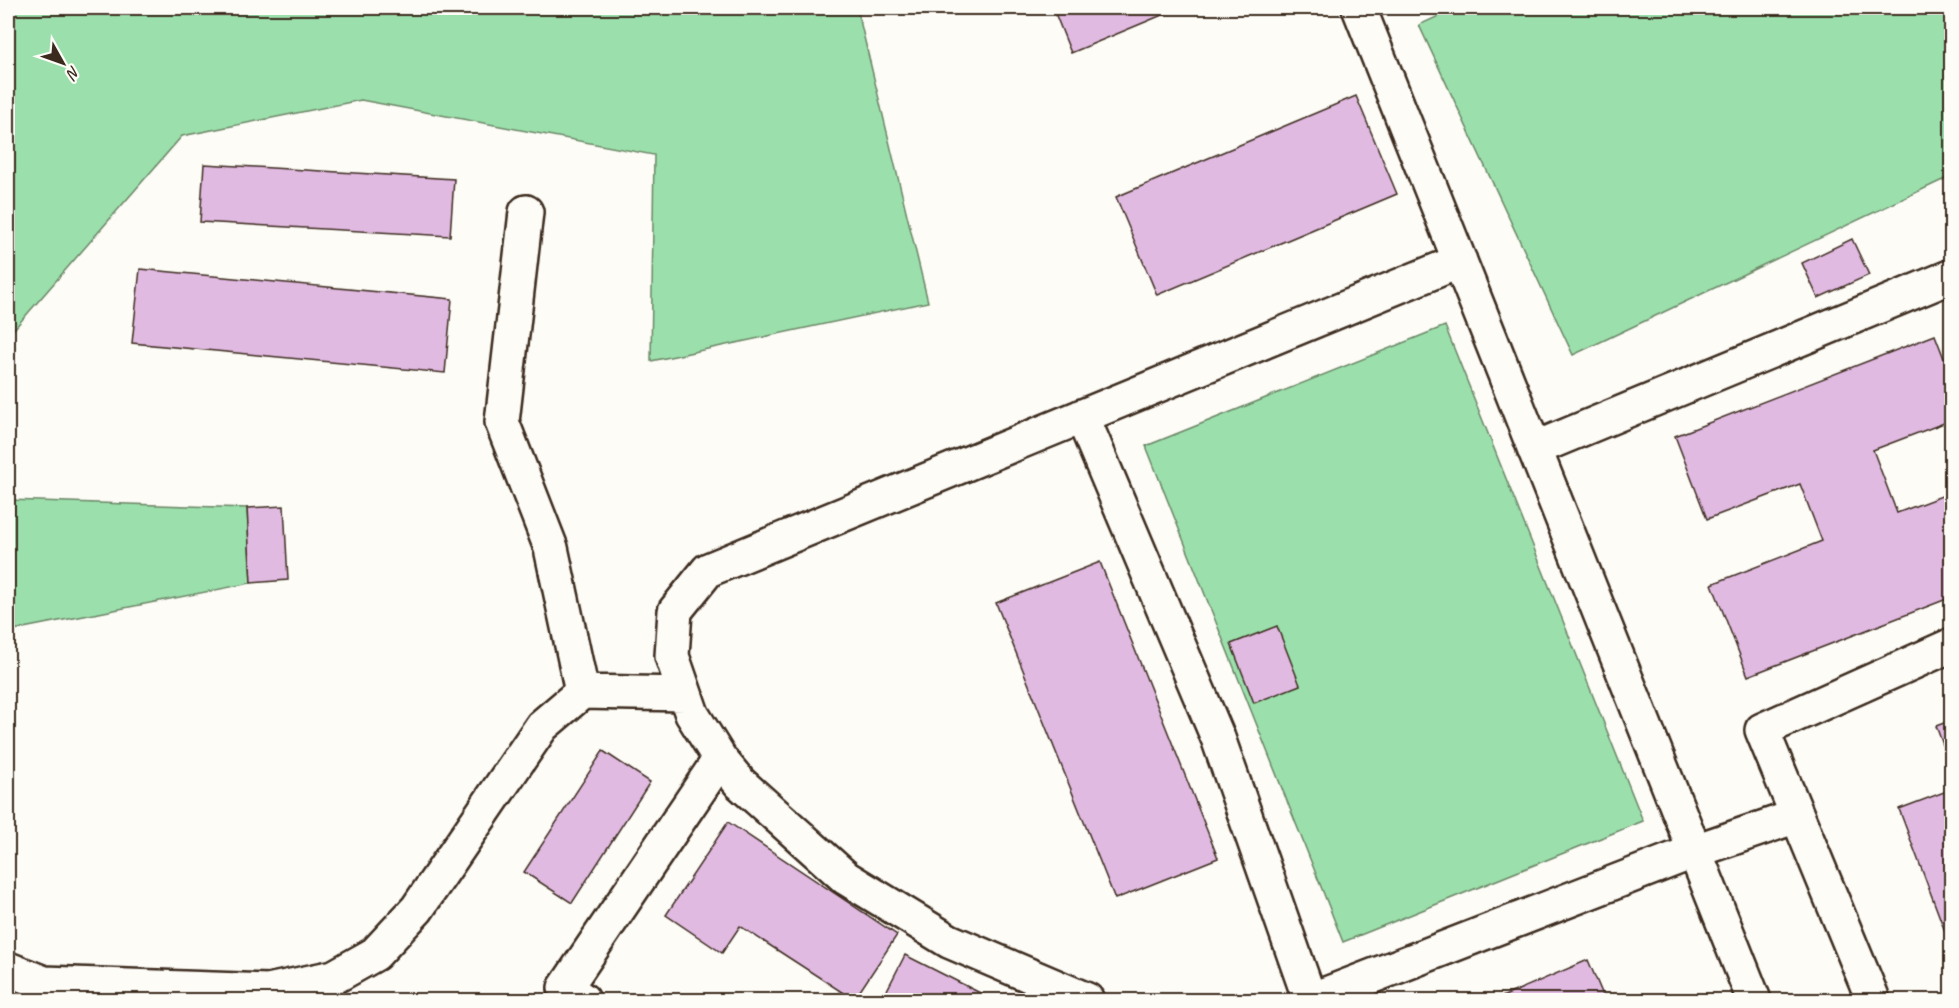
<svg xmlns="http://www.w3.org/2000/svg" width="1959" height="1008" font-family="Caveat,sans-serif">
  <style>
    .green { fill: #9be0ac; stroke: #6b8565; stroke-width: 1.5 }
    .building { fill: #e1bae2; stroke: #3b2a1e; stroke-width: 1.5 }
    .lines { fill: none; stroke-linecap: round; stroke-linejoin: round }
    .minor-casing { stroke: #3b2a1e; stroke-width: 38 }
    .minor { stroke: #fdfcf7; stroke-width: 33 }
  </style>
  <rect width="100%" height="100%" fill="#fdfcf7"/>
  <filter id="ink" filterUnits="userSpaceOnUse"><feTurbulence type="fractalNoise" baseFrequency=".0167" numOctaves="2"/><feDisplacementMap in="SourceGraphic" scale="12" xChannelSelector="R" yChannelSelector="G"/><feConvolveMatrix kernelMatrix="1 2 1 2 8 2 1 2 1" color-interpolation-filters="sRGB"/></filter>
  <g filter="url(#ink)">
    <path class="green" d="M8 8H857L928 302 651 361 654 155 361 100 182 136 8 336Z
      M1456 8H1951V176L1573 355 1419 25Z
      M1445 326 1643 821 1343 942 1146 446Z
      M8 500 247 508 251 583 8 631Z"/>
    <path class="building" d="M1053 8H1179L1071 53Z
      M1356 96 1397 194 1157 295 1116 197Z
      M204 164 454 179 450 236 200 222Z
      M1852 239 1869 275 1818 298 1802 263Z
      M140 269 452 299 445 373 132 343Z
      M1935 335 1952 379V420L1873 450 1897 513 1952 492V597L1748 676 1712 584 1822 541 1800 484 1707 519 1675 436Z
      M284 506 288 580 251 583 247 508Z
      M1100 562 1218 858 1115 899 996 603Z
      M1277 626 1300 685 1254 703 1231 644Z
      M1952 720V769L1936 726Z
      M603 751 650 782 572 903 524 872Z
      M1952 789V950L1899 809Z
      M728 822 897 935 854 1000 740 926 722 953 666 915Z
      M905 955 994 1000H887L883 998Z
      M1588 960 1605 1000H1495Z"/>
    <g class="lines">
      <g class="minor-casing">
        <path id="minor" d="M1359 8 1754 1000
          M526 212 502 422 551 548 582 692
          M1082 416 1218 738 1310 1000
          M1534 449 1952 276
          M8 969 44 983 268 991 334 977 375 954 417 909 542 726 582 692 685 694
          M583 1000 565 988 720 759
          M1087 1000 949 941 846 878 740 783 720 759 692 714 672 656 675 611 708 570 1460 261
          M1311 1000 1695 851 1797 816
          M1870 1000 1872 997 1762 730 1952 645"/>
      </g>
      <use href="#minor" class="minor"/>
    </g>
  </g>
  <rect width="1959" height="1008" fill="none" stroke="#fdfcf7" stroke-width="30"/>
  <rect x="15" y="15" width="1929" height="978" fill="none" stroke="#3b2a1e" stroke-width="2" filter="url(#ink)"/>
  <g transform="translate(63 63) rotate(130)" stroke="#fdfcf7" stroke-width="4.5" paint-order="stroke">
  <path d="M0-4.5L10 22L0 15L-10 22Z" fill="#3b2a1e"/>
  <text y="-9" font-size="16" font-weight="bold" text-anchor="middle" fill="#3b2a1e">N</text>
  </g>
</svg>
